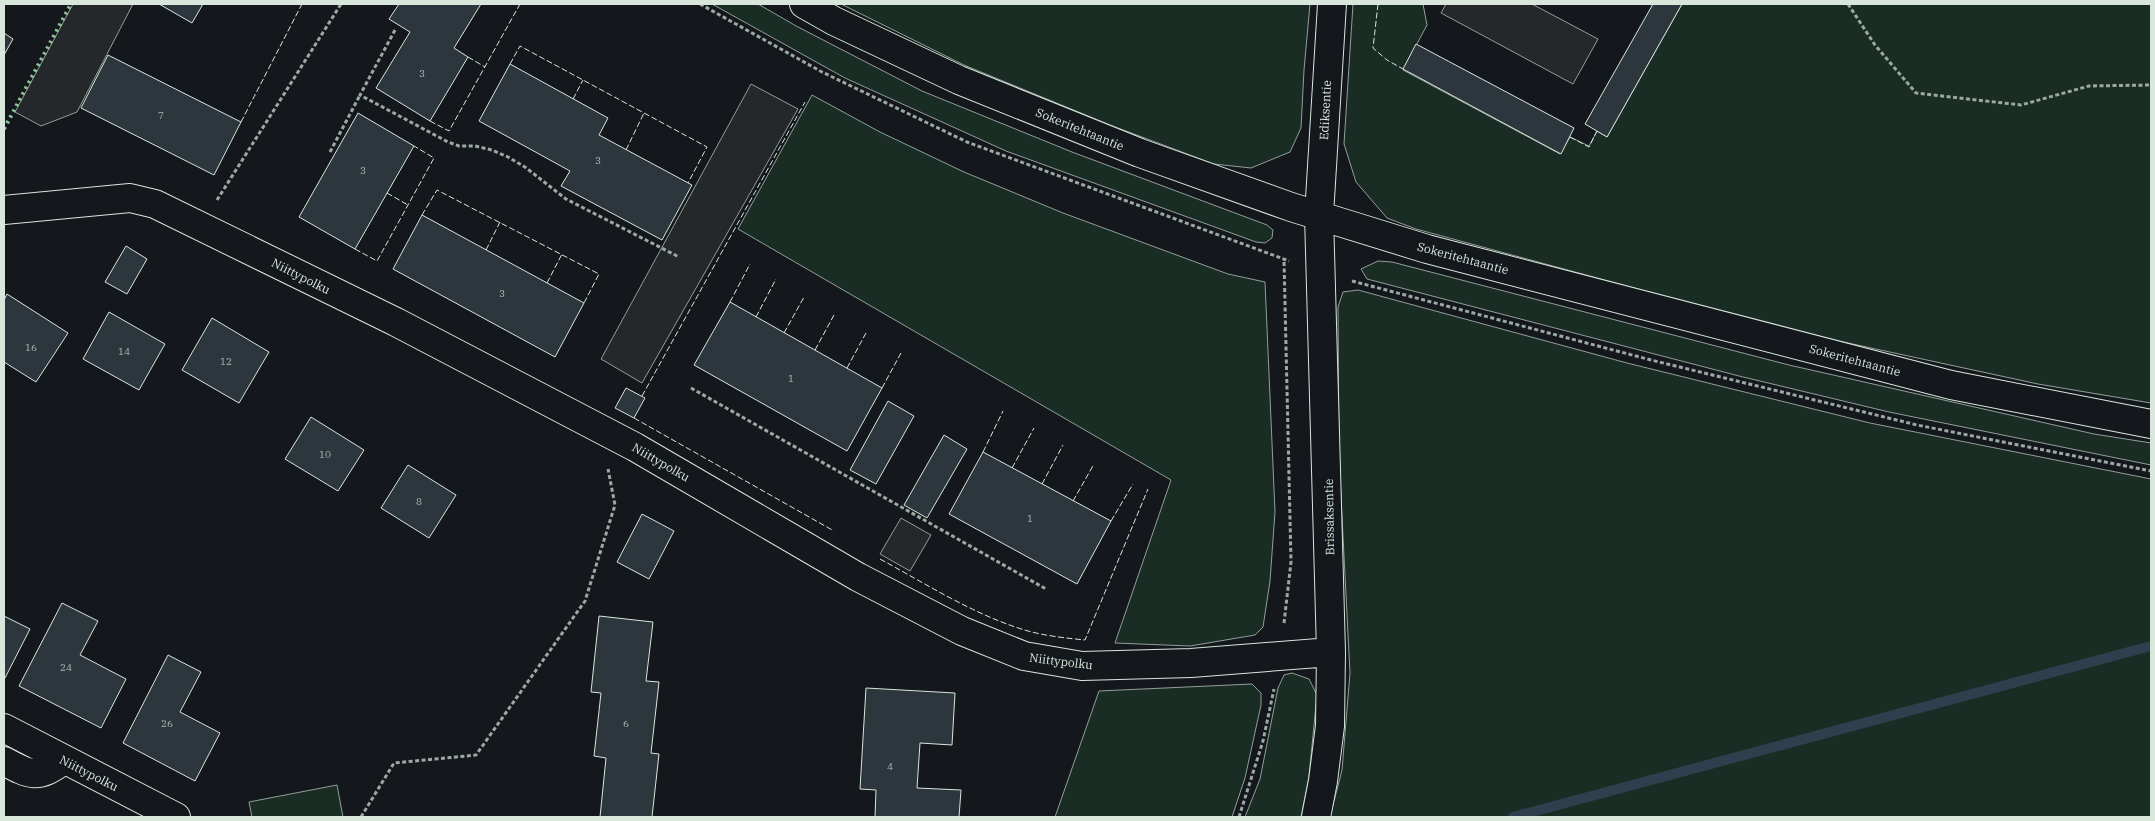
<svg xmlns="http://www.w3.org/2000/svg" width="2155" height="821" font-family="'IBM Plex Serif',serif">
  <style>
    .green { fill: #1a2d24; stroke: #939e99 }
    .parking { fill: #24282b; stroke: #939e99 }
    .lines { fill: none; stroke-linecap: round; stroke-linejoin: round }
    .stream { stroke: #2f3f4d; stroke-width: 10 }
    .building { fill: #2c363c; stroke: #d8e6dc }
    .minor-casing { stroke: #d8e6dc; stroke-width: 30 }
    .path { stroke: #9da8a2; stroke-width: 3; stroke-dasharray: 4 2.5; stroke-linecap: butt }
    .minor { stroke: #14181c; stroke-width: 28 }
    .hedge { stroke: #8ac095; stroke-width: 4; stroke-dasharray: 2.5 4; stroke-linecap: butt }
    .fence { stroke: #d8e6dc; stroke-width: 1; stroke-dasharray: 6 2.5; stroke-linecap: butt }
    .labels { text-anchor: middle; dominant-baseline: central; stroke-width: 4; stroke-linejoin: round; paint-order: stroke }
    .number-label { font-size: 10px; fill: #adbab4 }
    .street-label { font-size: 12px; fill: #d8e6dc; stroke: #14181c }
  </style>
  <rect width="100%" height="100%" fill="#14181c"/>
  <path class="green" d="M712 4H758L798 27 922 91 1072 152 1267 225 1273 230 1272 238 1265 243 1256 242 1006 151 845 78Z
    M841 4H1310L1304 70 1301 128 1290 152 1251 168 1214 164 1110 125 964 65Z
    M1353 4H1423L1427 25 1403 70 1560 154 1570 137 1589 146 1597 131 1607 137 1682 4H2151V403L2038 384 1797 332 1416 229 1387 218 1356 182 1344 144Z
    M812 95 880 132 964 172 1063 213 1228 274 1265 282 1275 512 1270 581 1263 627 1255 635 1190 646 1115 643 1171 480 738 229Z
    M1378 261 1392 262 1789 365 2094 434 2151 443V465L1889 412 1739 376 1367 279 1361 269Z
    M1358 290 1627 363 1870 423 2151 479V817H1330L1342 770 1350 673 1339 458 1338 307 1343 292Z
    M1292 673 1309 679 1317 695 1309 776 1301 817H1245L1260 779 1278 688 1284 675Z
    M1252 684 1261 693V705L1245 778 1232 817H1055L1099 691Z
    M337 785 343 817H252L249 802Z"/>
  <path class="parking" d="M73 4H133L77 112 41 126 15 112Z
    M1446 4H1532L1598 39 1573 84 1441 13Z
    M751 84 798 109 642 383 601 359Z
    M901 518 931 535 910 571 880 554Z"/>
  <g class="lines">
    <path class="stream" d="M1513 817 2151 646"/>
  </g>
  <path class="building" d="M159 4H203L192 23Z
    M399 4H481L454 48 468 57 430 121 376 88 410 32 389 19Z
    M1653 4H1682L1607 137 1585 124Z
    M4 33 13 39 4 55Z
    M1416 44 1574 128 1561 154 1403 69Z
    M108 55 241 122 214 175 81 108Z
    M510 64 608 118 599 135 692 185 662 240 561 186 570 171 479 121Z
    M358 113 414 146 355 249 299 217Z
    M422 215 584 303 555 357 393 269Z
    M126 246 147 259 127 294 105 282Z
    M7 294 68 333 36 382 4 362V300Z
    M730 302 882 388 847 451 694 365Z
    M109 312 165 344 139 390 83 359Z
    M212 318 269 352 239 403 182 370Z
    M626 388 645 398 634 418 615 408Z
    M888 401 914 416 876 484 850 470Z
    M311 417 364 450 338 491 285 459Z
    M944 435 967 449 927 518 904 505Z
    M983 452 1111 521 1077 584 949 514Z
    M408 465 456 495 429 538 381 508Z
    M642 514 674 531 649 579 617 562Z
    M62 603 98 621 80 655 126 679 101 728 19 686Z
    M4 616 30 629 5 678 4 677Z
    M599 616 653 622 646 681 659 682 651 753 659 754 652 817H600L606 758 594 756 601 693 591 692Z
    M168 655 201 672 180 712 220 733 195 781 123 743Z
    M866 688 955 693 952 745 920 743 917 788 961 790 959 817H875L876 790 860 789Z"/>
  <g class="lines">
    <g class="minor-casing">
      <path id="minor" d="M804 4 834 21 959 80 1140 153 1291 207 1427 249 1951 385 2151 424
        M4 210 130 198 155 204 396 322 635 447 858 577 962 631 1024 656 1082 666 1191 663 1331 652
        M4 728 176 817
        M4 761C31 776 38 779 64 760
        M1316 817 1323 781 1330 726 1331 652 1319 215 1332 4"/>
    </g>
    <path class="path" d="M700 4 822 72 967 142 1289 261
      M1848 4 1875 45 1916 93 2021 105 2089 86 2151 85
      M395 30 360 95 448 142 459 146H475L492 150 508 157 525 167 566 199 679 257
      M330 152 360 95
      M217 200 341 4
      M1352 281 1651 360 1917 425 2151 471
      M691 388 1046 589
      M1284 623 1291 562 1284 260
      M361 817 394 763 476 755 585 601 615 505 608 469
      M1239 817 1263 741 1274 689"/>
    <use href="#minor" class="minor"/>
    <path class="hedge" d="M4 129 71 4"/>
    <path class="fence" d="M1378 4 1373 48 1387 60 1403 69
      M468 57 485 67
      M510 64 520 46 707 147 688 183
      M573 99 583 80
      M430 121 449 131 520 4
      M241 122 302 4
      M1570 137 1589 147 1597 131
      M626 150 644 113
      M387 193 408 205
      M422 215 437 190 599 274 584 303
      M355 249 377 261 434 158 414 146
      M486 250 500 222
      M547 283 562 254
      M730 302 750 264
      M756 317 776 279
      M784 333 804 297
      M815 350 834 315
      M847 368 866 333
      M882 388 901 353
      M642 396 805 102
      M634 418 834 531
      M983 452 1003 411
      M1012 468 1034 428
      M1042 484 1063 445
      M1073 501 1094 464
      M1111 521 1133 484
      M880 559C928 585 976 616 1028 631 1046 636 1066 638 1085 640L1148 489"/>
  </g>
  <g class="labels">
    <g class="number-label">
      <text x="422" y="73">3</text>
      <text x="161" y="115">7</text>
      <text x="598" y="160">3</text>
      <text x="363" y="170">3</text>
      <text x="502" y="293">3</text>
      <text x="31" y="347">16</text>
      <text x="124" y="351">14</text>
      <text x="226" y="361">12</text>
      <text x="791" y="378">1</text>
      <text x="325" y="454">10</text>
      <text x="419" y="501">8</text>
      <text x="1030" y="518">1</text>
      <text x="66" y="667">24</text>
      <text x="167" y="723">26</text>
      <text x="626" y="723">6</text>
      <text x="890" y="766">4</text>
    </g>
    <g class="street-label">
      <text transform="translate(1325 110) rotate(-87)">Ediksentie</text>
      <text transform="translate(1080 129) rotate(22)">Sokeritehtaantie</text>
      <text transform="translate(1463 258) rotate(15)">Sokeritehtaantie</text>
      <text transform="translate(301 276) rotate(27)">Niittypolku</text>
      <text transform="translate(1855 360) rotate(15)">Sokeritehtaantie</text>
      <text transform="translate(661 462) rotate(30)">Niittypolku</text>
      <text transform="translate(1329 517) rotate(-91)">Brissaksentie</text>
      <text transform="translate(1061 661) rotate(7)">Niittypolku</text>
      <text transform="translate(89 773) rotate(27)">Niittypolku</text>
    </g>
  </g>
  <rect width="2155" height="821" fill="none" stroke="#d8e6dc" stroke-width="10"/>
</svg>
